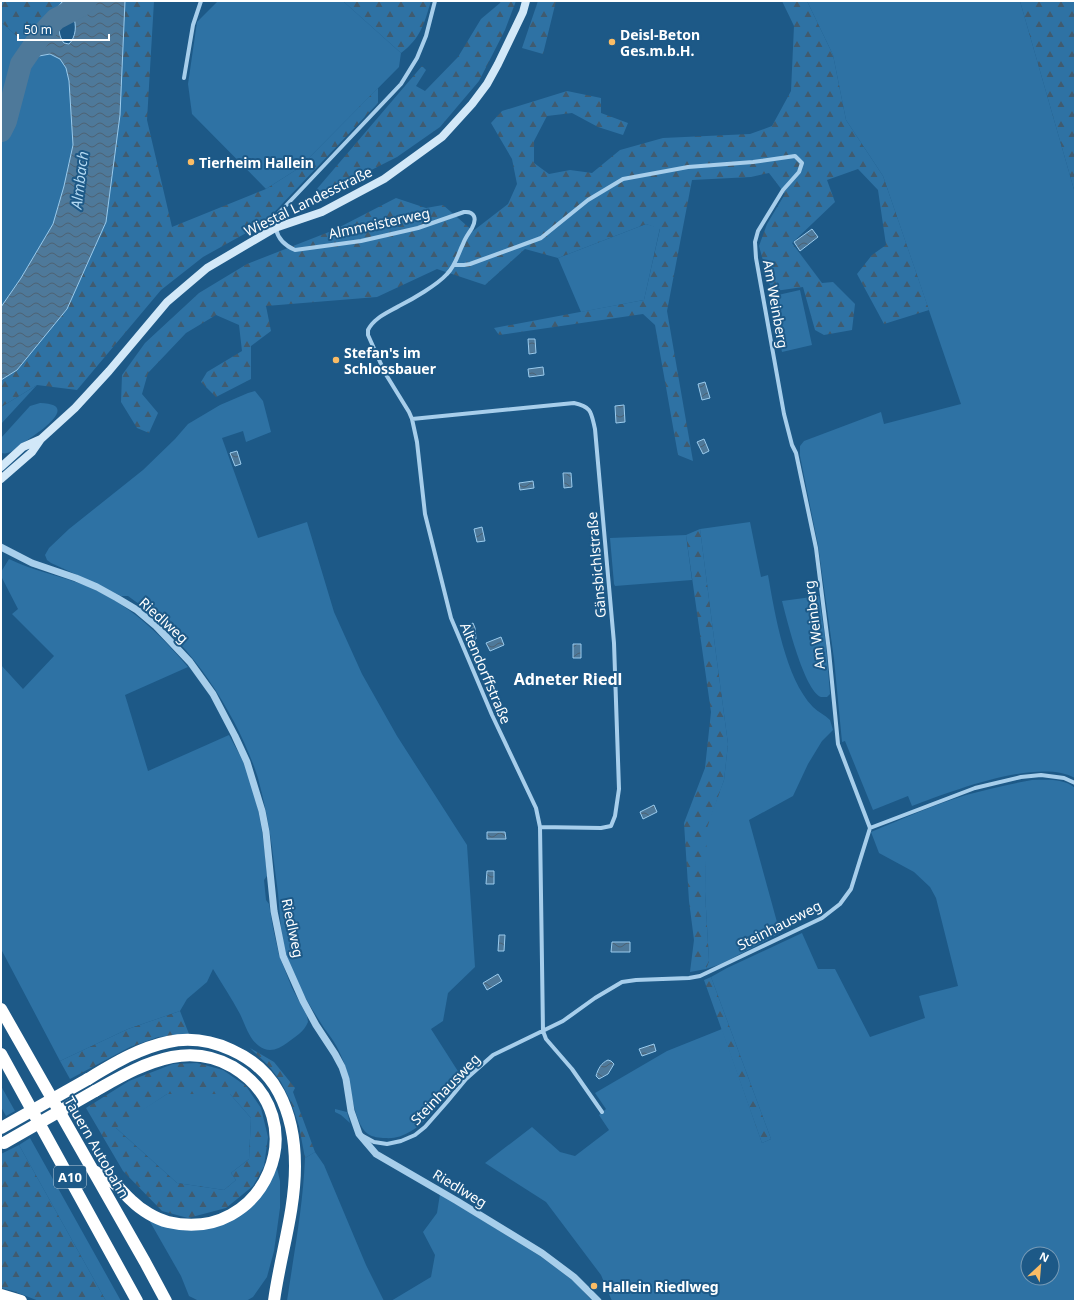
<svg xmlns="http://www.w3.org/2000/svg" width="1076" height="1302" font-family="'Noto Sans',sans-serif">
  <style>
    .green { fill: #2e72a4; fill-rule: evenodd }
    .forest { fill: url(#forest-firs); fill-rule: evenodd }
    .water { fill: url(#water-waves); stroke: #9acbed; fill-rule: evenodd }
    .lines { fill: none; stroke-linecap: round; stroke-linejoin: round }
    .river { stroke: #4e799a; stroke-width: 22 }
    .minor { stroke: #a7ceeb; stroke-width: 4 }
    .tertiary { stroke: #a7ceeb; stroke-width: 7 }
    .secondary { stroke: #d2e8f8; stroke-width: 8 }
    .motorway { stroke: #fff; stroke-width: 12 }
    .motorway-bridge { stroke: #fff; stroke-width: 12 }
    .poi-dot { fill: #fabc65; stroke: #1d5987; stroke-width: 1.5 }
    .labels { text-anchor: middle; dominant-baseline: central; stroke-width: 4; stroke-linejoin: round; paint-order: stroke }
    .shield { fill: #1d5987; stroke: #bbcddb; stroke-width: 1 }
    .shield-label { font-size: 13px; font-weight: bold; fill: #fff }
    .poi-label { font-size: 14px; font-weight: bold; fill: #fff; stroke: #1d5987; text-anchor: start }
    .street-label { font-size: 14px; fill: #fff; stroke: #1d5987 }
    .water-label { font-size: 15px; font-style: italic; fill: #b2d8f2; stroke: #1d5987 }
    .quarter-label { font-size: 16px; font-weight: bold; fill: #fff; stroke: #1d5987 }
  </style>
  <defs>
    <pattern id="forest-firs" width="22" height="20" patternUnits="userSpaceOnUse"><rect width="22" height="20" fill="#2e72a4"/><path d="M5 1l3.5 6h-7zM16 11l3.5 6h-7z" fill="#405b6f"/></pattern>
    <pattern id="water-waves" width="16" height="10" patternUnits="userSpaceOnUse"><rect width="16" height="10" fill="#4e799a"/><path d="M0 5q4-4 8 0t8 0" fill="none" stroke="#4d6273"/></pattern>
  </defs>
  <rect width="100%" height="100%" fill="#1d5987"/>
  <path class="green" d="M218 1H343L401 53 399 67 299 168 266 189 192 114 188 84 197 22Z
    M807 1H1020L1075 193V259H1074L1075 266V778C1038 757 950 792 912 806L908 796 873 810 845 741 842 742 834 659 818 545 800 456V446L804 441 881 412 884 424 961 404 883 176 846 120 833 55Z
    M1 22 26 44 15 59 21 63H30L39 56 50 54 60 59 66 68 69 81 73 145 64 186 53 224 21 278 1 307Z
    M646 224 660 228 644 300 581 312 558 258Z
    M800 290 812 345 782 352 769 297Z
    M37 385 1 424V407Z
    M255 391 263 401 271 432 246 442 243 431 222 438 258 538 307 522 334 612 362 674 397 736 467 845 475 967 448 993 443 1021 431 1029 461 1076C443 1099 418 1141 385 1138 380 1138 372 1137 368 1134 352 1123 351 1077 342 1058 338 1047 331 1037 324 1028 309 1004 293 980 286 953 280 933 280 913 278 893 276 878 274 863 272 847 269 824 264 801 258 778 239 719 195 648 144 611L143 607 128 596H121L99 585 51 563 47 560 45 555 49 548 69 529 143 470 175 439 188 424 220 405 248 393Z
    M40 403C83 404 35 435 23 443 19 446 13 452 7 453 5 454 3 453 1 453V438L30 406Z
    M750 522 761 577 768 575C775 614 785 678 813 707 818 712 825 715 830 720L833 730 822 741 808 764 793 796 749 820 780 933 721 964 706 969 709 961 705 892 706 828 724 780 728 744 716 654 700 529Z
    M686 535 692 580 615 586 614 584 610 538Z
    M9 559C34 571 61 576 87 586 130 605 158 632 188 667L125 695 148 771 229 735C234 745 241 756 246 768 259 802 264 839 267 876L264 880 266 900 269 904 273 928 279 955 292 988 307 1016 308 1022C304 1032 295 1037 287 1043 278 1050 268 1053 259 1046 249 1039 245 1024 240 1014 232 999 222 984 213 969L207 982 187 999 180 1011 128 1029 60 1061 1 949V665L23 689 54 656 12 614 18 609 1 576V572Z
    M819 596 826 644 830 694 827 697C827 697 822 697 821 697 804 690 787 620 782 601Z
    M1032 780C1047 780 1063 778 1075 788V1301H612L601 1275 546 1202 485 1163 532 1127 560 1152 575 1156 609 1130 599 1115 606 1109 595 1093 667 1051 722 1029 762 1143 771 1139 711 977 727 968 802 933 818 969H835L870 1037 925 1018 919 996 958 986 936 898 930 887 914 872 879 853 871 832C902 819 933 805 966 795 988 789 1010 784 1032 780ZM1028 1254H1052V1278H1028Z
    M1 1086 15 1111 6 1116 1 1107Z
    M167 1094H230L251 1118 249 1159 231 1173 236 1180 224 1190 177 1183 115 1127Z
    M335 1109 347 1112 350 1123 341 1115 335 1112Z
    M30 1138 121 1301H106L19 1145Z
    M315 1152 324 1165 366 1265 384 1301H287C294 1253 303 1207 305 1158Z
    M277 1168 280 1181V1208L274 1251 267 1277 253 1297 246 1301H199L189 1296 181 1276 149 1220 163 1226 187 1230 215 1227 238 1217 263 1194Z
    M440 1194 540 1256 575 1282 592 1301H391L431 1277 435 1255 423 1232 437 1213Z"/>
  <path class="forest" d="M1 1H63L26 44 1 22Z
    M125 1H154L147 120 172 227 266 189 299 168 378 88V103L264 223 203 257 161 290 77 390 37 385 1 407V380L17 370 67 309 106 222 120 115Z
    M343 1H431C424 24 421 38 401 53Z
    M501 1H516L505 30 479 81 440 127 397 157 328 192 316 190 422 66 426 70 416 86 425 91 458 57 481 19 500 3Z
    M538 1H556L543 54 522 48Z
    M782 1H807L833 55 846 120 883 176 929 310 884 324 857 274 872 255 886 245 878 190 858 169 827 180 835 202 792 243 822 283 833 282 855 304 852 330 824 335 815 330 803 287 775 291 770 286 759 246 767 224 785 194 769 173 751 177 692 180 667 311 693 461 678 455 655 325 643 314 499 335 494 328 644 300 660 229 646 224 558 258 525 249 485 285 437 269 377 297 266 306 271 331 251 346V379L216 397 201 382 207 372 242 351 239 325 216 315 186 333 148 373 142 394 158 413 149 433 137 428 121 402 122 375 145 343 199 293 247 264 334 230 396 198 426 208 443 205 473 231 508 204 517 184 512 159 491 123 502 111 567 91 601 98V113L628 123 623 135 598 127 572 113 547 116 534 141V163L549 174 570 170 592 173 620 150 663 138 750 134 772 126 791 91 794 26Z
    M1020 1H1075V193Z
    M700 529 716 654 728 744 724 780 707 828 705 892 709 961 706 969 690 972 694 940 689 901 684 823 705 768 711 712 686 535Z
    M711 977 771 1139 762 1143 704 980Z
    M180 1011 189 1034 158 1037 130 1047 70 1079 60 1061 128 1029Z
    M250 1048 274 1062 295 1088 293 1092 315 1152 305 1158 299 1126 291 1102 281 1082 269 1066Z
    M197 1063 223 1070 246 1086 261 1108 268 1137 264 1166 253 1186 226 1208 188 1218 162 1211 123 1171 86 1108 129 1081 173 1064ZM167 1094H230L251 1118 249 1159 231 1173 236 1180 224 1190 177 1183 116 1128Z
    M19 1145 106 1301H39L13 1291 1 1288V1154Z"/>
  <path class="water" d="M63 1H125L120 115 106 222 67 309 17 370 1 380V307L21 278 53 224 64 186 73 145 69 81 66 68 60 59 50 54 39 56 30 63 21 64 15 59 26 44ZM73 16C77 25 76 37 69 44L64 43C56 33 58 19 73 16Z
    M812 229 818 237 800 251 794 242Z
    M528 339H535L536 353 529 354Z
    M543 367 544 375 529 377 528 369Z
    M705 382 710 398 702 400 698 384Z
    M624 405 625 422 616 423 615 406Z
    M704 439 709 451 703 454 697 442Z
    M237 451 241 464 235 466 230 453Z
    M563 473H571L572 487 564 488Z
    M533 481 534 488 520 490 519 483Z
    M482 527 485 541 477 542 474 529Z
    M473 623 475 628 476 639 469 642 465 630V627Z
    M501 637 504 645 490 651 486 643Z
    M573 644H581V658H573Z
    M654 805 657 812 643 819 640 812Z
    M487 832H505L506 839H487Z
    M487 871H494V884H486Z
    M499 935H505L504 951H498Z
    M612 942H630V952H611Z
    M498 974 502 981 487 990 483 983Z
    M654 1044 656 1051 642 1056 639 1049Z
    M608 1060 611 1061 614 1064 608 1074 599 1079 596 1076C598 1069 601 1063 608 1060Z"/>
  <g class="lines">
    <path class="river" d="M1 131 6 121 21 64 41 35 56 19 81 6 86 1"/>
    <path class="minor" d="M435 1 426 36 417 58 401 84 277 215C277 219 275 225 276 229 278 239 286 246 295 250L361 241 418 228 464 212C475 211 477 219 472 228 469 233 465 238 463 244 458 254 456 265 447 274 437 285 413 299 399 306 387 313 374 318 368 330V335L385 373 409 412 412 419 417 442 425 514 451 618 492 715 536 808 540 827 543 1031 546 1039 572 1069 602 1112
      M184 78 193 25 201 1
      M454 265H464L470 264 541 238 588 200 623 179 688 167 753 162 795 156 802 163 799 172 783 190 758 231 755 242 756 258 784 414 792 445 796 453 816 548 829 651 838 744 870 828
      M412 419 574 403C592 407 591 412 595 429L614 643 619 789 615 816 611 826 601 828 540 827
      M870 828 975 788 1021 777 1041 775 1064 778 1075 783
      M363 1136 374 1142 387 1144 401 1141 415 1135 425 1127 447 1102 466 1079 493 1055 563 1021 595 998 622 982 636 980 689 978 700 976 822 918 840 904 851 889 870 828"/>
    <path class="tertiary" d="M1 547 32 563 76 578 97 587 117 598 137 610 156 626 190 662 213 694 235 736 247 762 262 811 266 832 274 911 283 956 303 1001 316 1025 335 1054 342 1067 346 1079 351 1111 359 1134 376 1154 457 1201 542 1253 574 1277 598 1301"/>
    <path class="secondary" d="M1 467 23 447 41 439
      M1 479 32 452 41 439 75 408 109 371 167 302 207 268 275 228 322 212 384 179 442 137 472 104 487 84 498 64 523 12 526 1"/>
    <path class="motorway" d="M1 1009 145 1262 166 1301
      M1 1054 137 1301
      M88 1079C113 1064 139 1048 168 1042 209 1033 259 1055 279 1093 291 1116 295 1140 295 1166 295 1212 280 1256 274 1301
      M94 1171C101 1175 109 1179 115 1184 121 1189 126 1196 132 1201 141 1210 156 1219 168 1222 265 1245 318 1118 233 1067 214 1056 193 1053 172 1057 143 1063 120 1077 95 1091
      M1 1295 21 1301"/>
    <path class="motorway-bridge" d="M1 1128 88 1079
      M4 1143 95 1091"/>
  </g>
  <g class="poi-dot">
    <circle cx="612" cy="42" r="4"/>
    <circle cx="191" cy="162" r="4"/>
    <circle cx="336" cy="360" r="4"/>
    <circle cx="594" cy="1286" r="4"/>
  </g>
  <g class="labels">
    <rect class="shield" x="54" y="1166" width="32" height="22" rx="3"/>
    <g class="shield-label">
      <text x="70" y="1177">A10</text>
    </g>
    <g class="poi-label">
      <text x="620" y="34">Deisl-Beton<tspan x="620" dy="16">Ges.m.b.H.</tspan></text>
      <text x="199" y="162">Tierheim Hallein</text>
      <text x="344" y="352">Stefan's im<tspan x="344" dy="16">Schlossbauer</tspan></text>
      <text x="602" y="1286">Hallein Riedlweg</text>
    </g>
    <g class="street-label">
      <text transform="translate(308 201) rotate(-26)">Wiestal Landesstraße</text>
      <text transform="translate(379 223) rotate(-12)">Almmeisterweg</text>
      <text transform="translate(776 304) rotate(80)">Am Weinberg</text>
      <text transform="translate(596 565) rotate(-95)">Gänsbichlstraße</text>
      <text transform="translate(164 620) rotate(42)">Riedlweg</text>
      <text transform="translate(814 625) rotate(-97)">Am Weinberg</text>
      <text transform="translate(486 673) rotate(67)">Altendorffstraße</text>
      <text transform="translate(779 925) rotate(-27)">Steinhausweg</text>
      <text transform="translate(293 928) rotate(78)">Riedlweg</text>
      <text transform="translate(445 1089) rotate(-46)">Steinhausweg</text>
      <text transform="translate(97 1147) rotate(60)">Tauern Autobahn</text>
      <text transform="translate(460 1188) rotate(31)">Riedlweg</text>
    </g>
    <g class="water-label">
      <text transform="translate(79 180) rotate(-83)">Almbach</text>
    </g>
    <g class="quarter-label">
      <text x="568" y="679">Adneter Riedl</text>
    </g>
  </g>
  <rect width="1076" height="1302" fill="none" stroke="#ffffff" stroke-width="4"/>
  <g transform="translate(1040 1266) rotate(26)"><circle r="19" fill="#1d5987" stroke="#779bb7"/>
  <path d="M0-3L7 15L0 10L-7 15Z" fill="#fabc65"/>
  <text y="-6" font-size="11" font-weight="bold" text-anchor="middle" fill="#ffffff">N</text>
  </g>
  <path d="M18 34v6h91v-6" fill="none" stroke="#ffffff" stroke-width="2"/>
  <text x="24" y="34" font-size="12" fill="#ffffff" stroke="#1d5987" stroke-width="3" paint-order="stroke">50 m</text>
</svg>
